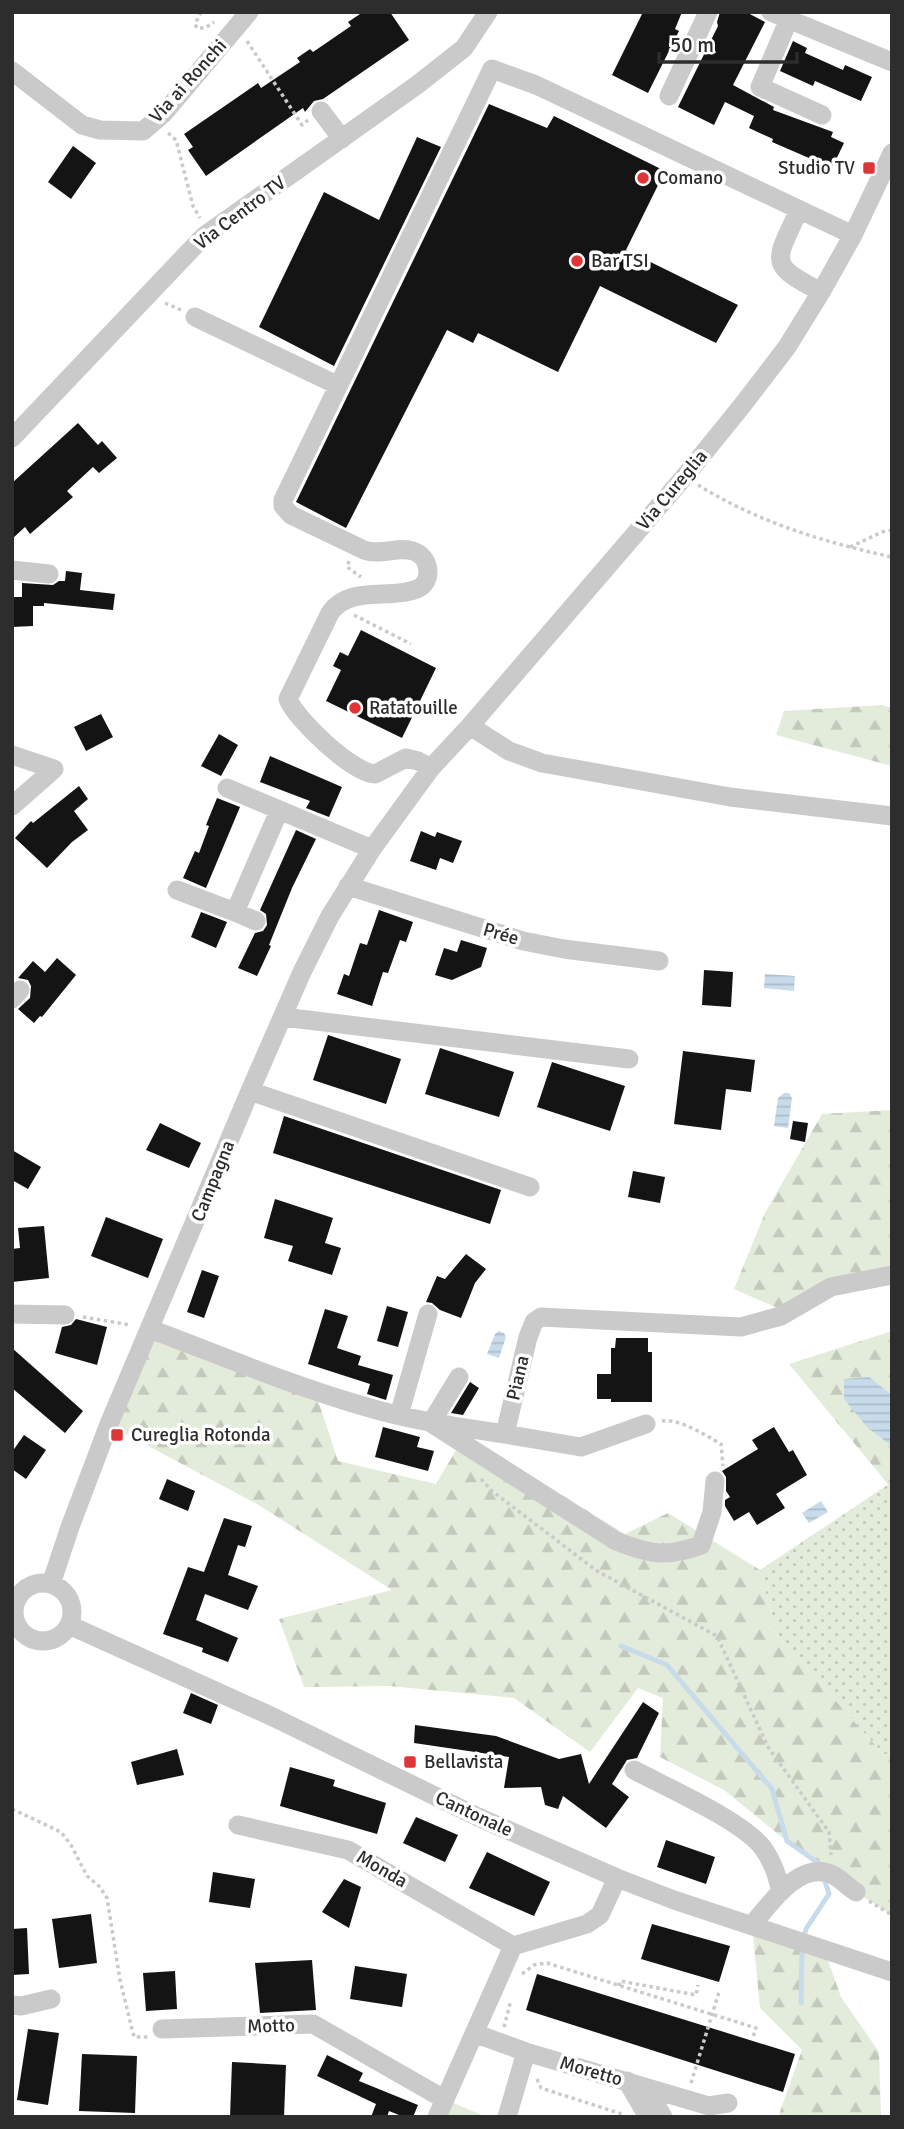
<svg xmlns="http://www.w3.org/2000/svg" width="904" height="2129" font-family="Signika,sans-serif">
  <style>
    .grass { fill: url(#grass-dots) }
    .forest { fill: url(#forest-firs) }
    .green { fill: #e3ebdb }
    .water { fill: url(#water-rules) }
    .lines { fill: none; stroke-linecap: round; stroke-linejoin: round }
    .stream { stroke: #c8dbea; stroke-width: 5 }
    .building { fill: #141414 }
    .path { stroke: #cacaca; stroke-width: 3.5; stroke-dasharray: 3.5 3.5; stroke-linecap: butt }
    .minor { stroke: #cacaca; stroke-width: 19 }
    .poi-dot { fill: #df3538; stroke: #fff; stroke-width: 2.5 }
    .labels { text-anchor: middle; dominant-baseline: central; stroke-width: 7; stroke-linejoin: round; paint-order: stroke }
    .street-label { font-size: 19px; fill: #2d2d2d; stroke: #fff }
    .poi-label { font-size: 19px; fill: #2d2d2d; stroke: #fff; text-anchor: start }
  </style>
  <defs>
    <pattern id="grass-dots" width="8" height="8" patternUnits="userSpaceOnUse" patternTransform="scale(1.75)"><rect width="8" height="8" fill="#e3ebdb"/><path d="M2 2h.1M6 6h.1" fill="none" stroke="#c3cabc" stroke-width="1.8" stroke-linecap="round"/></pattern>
    <pattern id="forest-firs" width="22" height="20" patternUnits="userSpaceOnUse" patternTransform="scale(1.75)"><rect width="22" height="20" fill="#e3ebdb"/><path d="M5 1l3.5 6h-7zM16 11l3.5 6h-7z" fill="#c3cabc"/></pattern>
    <pattern id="water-rules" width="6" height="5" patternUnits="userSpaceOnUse" patternTransform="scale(1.75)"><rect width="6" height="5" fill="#c8dbea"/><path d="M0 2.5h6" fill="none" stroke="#acbcc9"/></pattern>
  </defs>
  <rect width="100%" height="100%" fill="#fff"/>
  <path class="grass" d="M889 1484 892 1489V1755L883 1754 776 1634 760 1570Z"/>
  <path class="forest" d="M882 705 892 708V766L776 735 784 711Z
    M892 1110V1274L782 1310 734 1289 765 1213 822 1114Z
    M150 1329 315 1391 338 1461 436 1484 465 1435 625 1534 668 1513 760 1570 776 1634 883 1754 892 1755V1915L826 1873 724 1790 660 1757 663 1698 638 1688 590 1752 514 1698 390 1686 304 1687 279 1619 392 1590 257 1504 109 1425Z
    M892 1331V1489L789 1364Z
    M752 1925 824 1949 841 1997 879 2052 881 2117H778L802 2050 760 2008Z"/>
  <path class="green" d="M444 2099 487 2117H437Z"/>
  <path class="water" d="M765 974 795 976 794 991 764 988Z
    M784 1093H789L792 1098 788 1128 774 1126 778 1098Z
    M499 1331 504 1333 506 1337 499 1358 487 1354 495 1334Z
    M869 1377 892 1395V1446L868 1428 844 1399V1379Z
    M821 1501 828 1512 809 1523 802 1513Z"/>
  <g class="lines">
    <path class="stream" d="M621 1646 667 1665 772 1789 787 1841 821 1865
      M804 1937 806 1929 829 1894 824 1878
      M801 2003 802 1947"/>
  </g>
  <path class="building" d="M363 12H390L409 40 323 99 314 101 305 112 303 108 206 176 188 150 193 147 184 134 258 83 261 88 300 62 297 58 310 49 313 52 351 26 348 22Z
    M643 12H682L675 29 679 31 648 93 612 75Z
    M720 12H746L765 22 733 85 774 107 773 110 833 132 831 137 844 143 832 168 772 142 773 139 749 128 754 116 725 102 714 125 678 107 718 26 717 22Z
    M793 41 807 48 805 53 843 70 845 65 872 77 861 101 815 81 813 86 780 71Z
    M489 104 547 128 554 116 665 171 626 250 738 305 716 343 600 286 558 372 478 333 473 343 447 330 346 528 296 502Z
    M417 137 441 147 334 366 259 327 324 192 379 220Z
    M73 146 96 163 71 199 48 182Z
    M78 423 98 445 102 441 117 458 99 473 93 467 67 491 73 497 30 534 25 527 12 539V483Z
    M66 571 82 573 80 590 115 594 113 610 44 603V606H33V626L12 627V597H22V583L53 585 59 581H65Z
    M361 630 436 668 402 738 326 701 341 670 333 666 340 652 348 656Z
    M101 714 113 737 86 751 74 727Z
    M219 734 238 745 221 776 201 766Z
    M270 756 342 787 329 817 306 808 310 801 260 782Z
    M79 786 88 799 74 811 88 830 72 842 47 868 15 838 31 821 33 823Z
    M217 798 240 807 206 888 183 878 195 851 199 853 209 826 206 825Z
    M296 830 316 839 292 888 269 945 271 946 257 976 238 968 255 933 263 931 267 925 266 914 260 910Z
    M421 831 435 837 437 832 462 841 453 863 440 858 436 870 410 861Z
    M379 910 413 922 406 942 400 940 388 973 383 972 372 1006 337 994 344 974 349 976 360 943 367 945Z
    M201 912 227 922 216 948 191 937Z
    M461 940 487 948 481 967 452 980 435 975 444 948 457 952Z
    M57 958 76 975 42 1017 40 1016 34 1023 18 1009 30 998 31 986 28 980 18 978 33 961 45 972Z
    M704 970 733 972 731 1007 702 1005Z
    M328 1035 401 1059 386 1104 313 1080Z
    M440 1048 514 1072 499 1117 425 1094Z
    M683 1051 755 1060 751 1092 726 1089 721 1130 674 1124Z
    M552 1062 625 1086 610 1131 537 1107Z
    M284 1116 501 1190 490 1224 273 1153Z
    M793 1121 808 1123 805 1142 790 1139Z
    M160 1123 201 1143 189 1168 146 1150Z
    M12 1150 41 1167 28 1189 12 1180Z
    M633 1171 665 1177 660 1203 628 1197Z
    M275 1199 333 1218 325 1243 341 1248 332 1275 288 1261 293 1246 264 1238Z
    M106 1217 163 1239 148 1278 91 1256Z
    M44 1226 49 1278 12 1282V1249L20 1248 18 1228Z
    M466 1254 486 1269 475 1283 461 1318 440 1310 432 1303 426 1302 437 1276 445 1279Z
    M202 1270 219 1276 204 1318 187 1312Z
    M387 1306 408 1312 398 1347 377 1341Z
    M325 1309 348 1316 337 1348 361 1356 358 1365 393 1375 386 1400 367 1394 370 1384 308 1364Z
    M76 1319 107 1327 97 1365 55 1353 62 1327 71 1325Z
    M616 1338H648V1352H652V1402H611V1399H597V1374H611V1348H615Z
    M12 1348 83 1411 65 1433 12 1388Z
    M470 1382 479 1388 463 1415 451 1413Z
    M383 1427 420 1437 417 1447 434 1451 428 1471 375 1457Z
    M774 1427 789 1452 793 1450 807 1475 776 1494 785 1508 757 1525 749 1512 734 1521 725 1506V1500L730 1497 726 1491V1477L722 1471 758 1449 752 1440Z
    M24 1435 46 1450 26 1479 12 1469V1452Z
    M167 1479 195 1491 188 1511 159 1499Z
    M224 1518 252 1526 245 1547 238 1545 228 1575 258 1586 248 1610 205 1594 196 1620 238 1638 228 1662 202 1652 203 1648 163 1634 188 1567 204 1572Z
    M191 1693 218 1705 211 1724 183 1713Z
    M643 1702 659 1713 637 1758 627 1760 612 1784 629 1797 606 1828 563 1796 558 1809 545 1805 541 1787 504 1788 509 1757 414 1743 415 1725 496 1736 559 1759 581 1754 589 1784Z
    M177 1749 184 1775 137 1785 131 1762Z
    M290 1767 335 1780 333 1786 386 1803 377 1834 280 1806Z
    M416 1817 458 1835 445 1862 403 1843Z
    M666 1840 715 1857 706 1884 657 1867Z
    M487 1852 550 1882 534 1916 469 1888Z
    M213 1872 255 1879 250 1908 209 1902Z
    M344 1879 361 1887 349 1928 322 1912Z
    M91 1914 97 1963 59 1968 52 1919Z
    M652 1924 730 1946 719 1982 641 1959Z
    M27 1928 29 1974 12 1975V1929Z
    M312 1960 316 2010 260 2013 255 1963Z
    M355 1966 407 1974 402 2007 350 1999Z
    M175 1971 177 2009 146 2011 143 1973Z
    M537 1974 795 2054 783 2092 526 2010Z
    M28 2029 59 2033 48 2105 17 2100Z
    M82 2054 137 2056 135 2113 79 2111Z
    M327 2055 363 2073 359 2081 418 2105 413 2117H404L389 2111 387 2117H371L376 2104 317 2076Z
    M232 2062 286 2065 284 2117H230Z"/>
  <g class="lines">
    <path class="path" d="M201 12 195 24 197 28H205L214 22
      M247 41 302 125 308 120
      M168 133 176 140 193 206 200 218
      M165 303 181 310
      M698 485C758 522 823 542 892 557
      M850 547 882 532 892 530
      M349 561 347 567 361 577
      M354 615 411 644
      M83 1317 131 1325
      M662 1421C679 1418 707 1436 721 1444L723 1466
      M481 1479 492 1491 597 1571 717 1636 768 1747 829 1832 831 1855
      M12 1809 61 1832 71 1845 87 1876 100 1887 107 1898 120 1980 134 2037H148
      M869 1901 892 1915
      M522 1974 534 1965 547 1963 756 2028 753 2037
      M619 1986 620 1981 696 1995 698 1985
      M504 2027 511 2000
      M537 2079 541 2088 625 2115
      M691 2083 719 1992"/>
    <path class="minor" d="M771 12 892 62
      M792 12 760 87 822 115
      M12 71 82 125 100 130 143 131 164 113 249 12
      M669 96 708 12
      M321 111 342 139
      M799 210C775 262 767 264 821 292
      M195 317 337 385
      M12 438 204 236 417 85 464 48 488 12
      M12 570 49 574
      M470 726 509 751 542 763 730 797 892 816
      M12 755 54 769 12 806
      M431 768 418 761 406 758 375 774C353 773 296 720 288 699L330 613C349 585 389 600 417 589 434 582 430 556 413 551 398 546 381 556 364 550L291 515 283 506V500L492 69 536 85 853 235
      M227 788 372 849
      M348 886 523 941 564 949 659 961
      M177 890 235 912
      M256 921 235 912 279 811
      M12 999 20 990
      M283 1017 629 1059
      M250 1091 530 1187
      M12 1314 65 1315
      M150 1329C220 1355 290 1385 363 1406 409 1420 457 1427 505 1434L528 1337 534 1322 541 1317 741 1327 781 1316 831 1287 892 1275
      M459 1377 431 1423 616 1541C649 1554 666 1558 701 1545L712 1512 715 1481
      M399 1415 428 1314
      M505 1434 581 1447 646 1424
      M14 1612a29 29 0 1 1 58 0a29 29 0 1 1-58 0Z
      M51 1584 70 1527 109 1424 250 1091 302 972 330 916 372 849 431 768 470 726 685 476 741 407 787 347 821 292 853 235 892 153
      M69 1625 273 1717 478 1817 617 1878 674 1900 892 1972
      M634 1770C666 1787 743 1821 763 1848 773 1862 777 1875 781 1892
      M238 1825 348 1850 513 1946
      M752 1925C770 1904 800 1859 833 1875 841 1879 848 1887 856 1892
      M12 2005 21 2006 51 1999
      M162 2029 313 2024 444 2099
      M474 2033 526 2052 709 2106 728 2103
      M627 2081 648 2117
      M646 2088 663 2117
      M437 2117 513 1946 587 1924 600 1915 617 1878
      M507 2117 526 2052"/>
  </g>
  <g class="poi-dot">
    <rect x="862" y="161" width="14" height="14" rx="3.5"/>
    <circle cx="643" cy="178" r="7"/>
    <circle cx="577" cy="261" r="7"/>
    <circle cx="355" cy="708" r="7"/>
    <rect x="110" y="1428" width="14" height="14" rx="3.5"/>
    <rect x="403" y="1755" width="14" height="14" rx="3.5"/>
  </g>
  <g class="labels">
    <g class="street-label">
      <text transform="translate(188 81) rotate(-48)">Via ai Ronchi</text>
      <text transform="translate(240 213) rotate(-37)">Via Centro TV</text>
      <text transform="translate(672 490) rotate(-50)">Via Cureglia</text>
      <text transform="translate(501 934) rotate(16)">Prée</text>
      <text transform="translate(213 1181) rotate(-68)">Campagna</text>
      <text transform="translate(518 1378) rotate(-77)">Piana</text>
      <text transform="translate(474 1814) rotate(25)">Cantonale</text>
      <text transform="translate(382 1869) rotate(30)">Monda</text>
      <text transform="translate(271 2026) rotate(-2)">Motto</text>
      <text transform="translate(591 2071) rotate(16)">Moretto</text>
    </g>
    <g class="poi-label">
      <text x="855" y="168" text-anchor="end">Studio TV</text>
      <text x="657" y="178">Comano</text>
      <text x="591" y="261">Bar TSI</text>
      <text x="369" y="708">Ratatouille</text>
      <text x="131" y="1435">Cureglia Rotonda</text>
      <text x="424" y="1762">Bellavista</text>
    </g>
  </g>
  <rect width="904" height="2129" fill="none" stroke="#2d2d2d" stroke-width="28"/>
  <path d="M659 52v10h138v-10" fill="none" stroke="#2d2d2d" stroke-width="3.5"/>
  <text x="670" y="52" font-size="21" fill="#2d2d2d" stroke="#ffffff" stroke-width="5" paint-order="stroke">50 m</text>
</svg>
